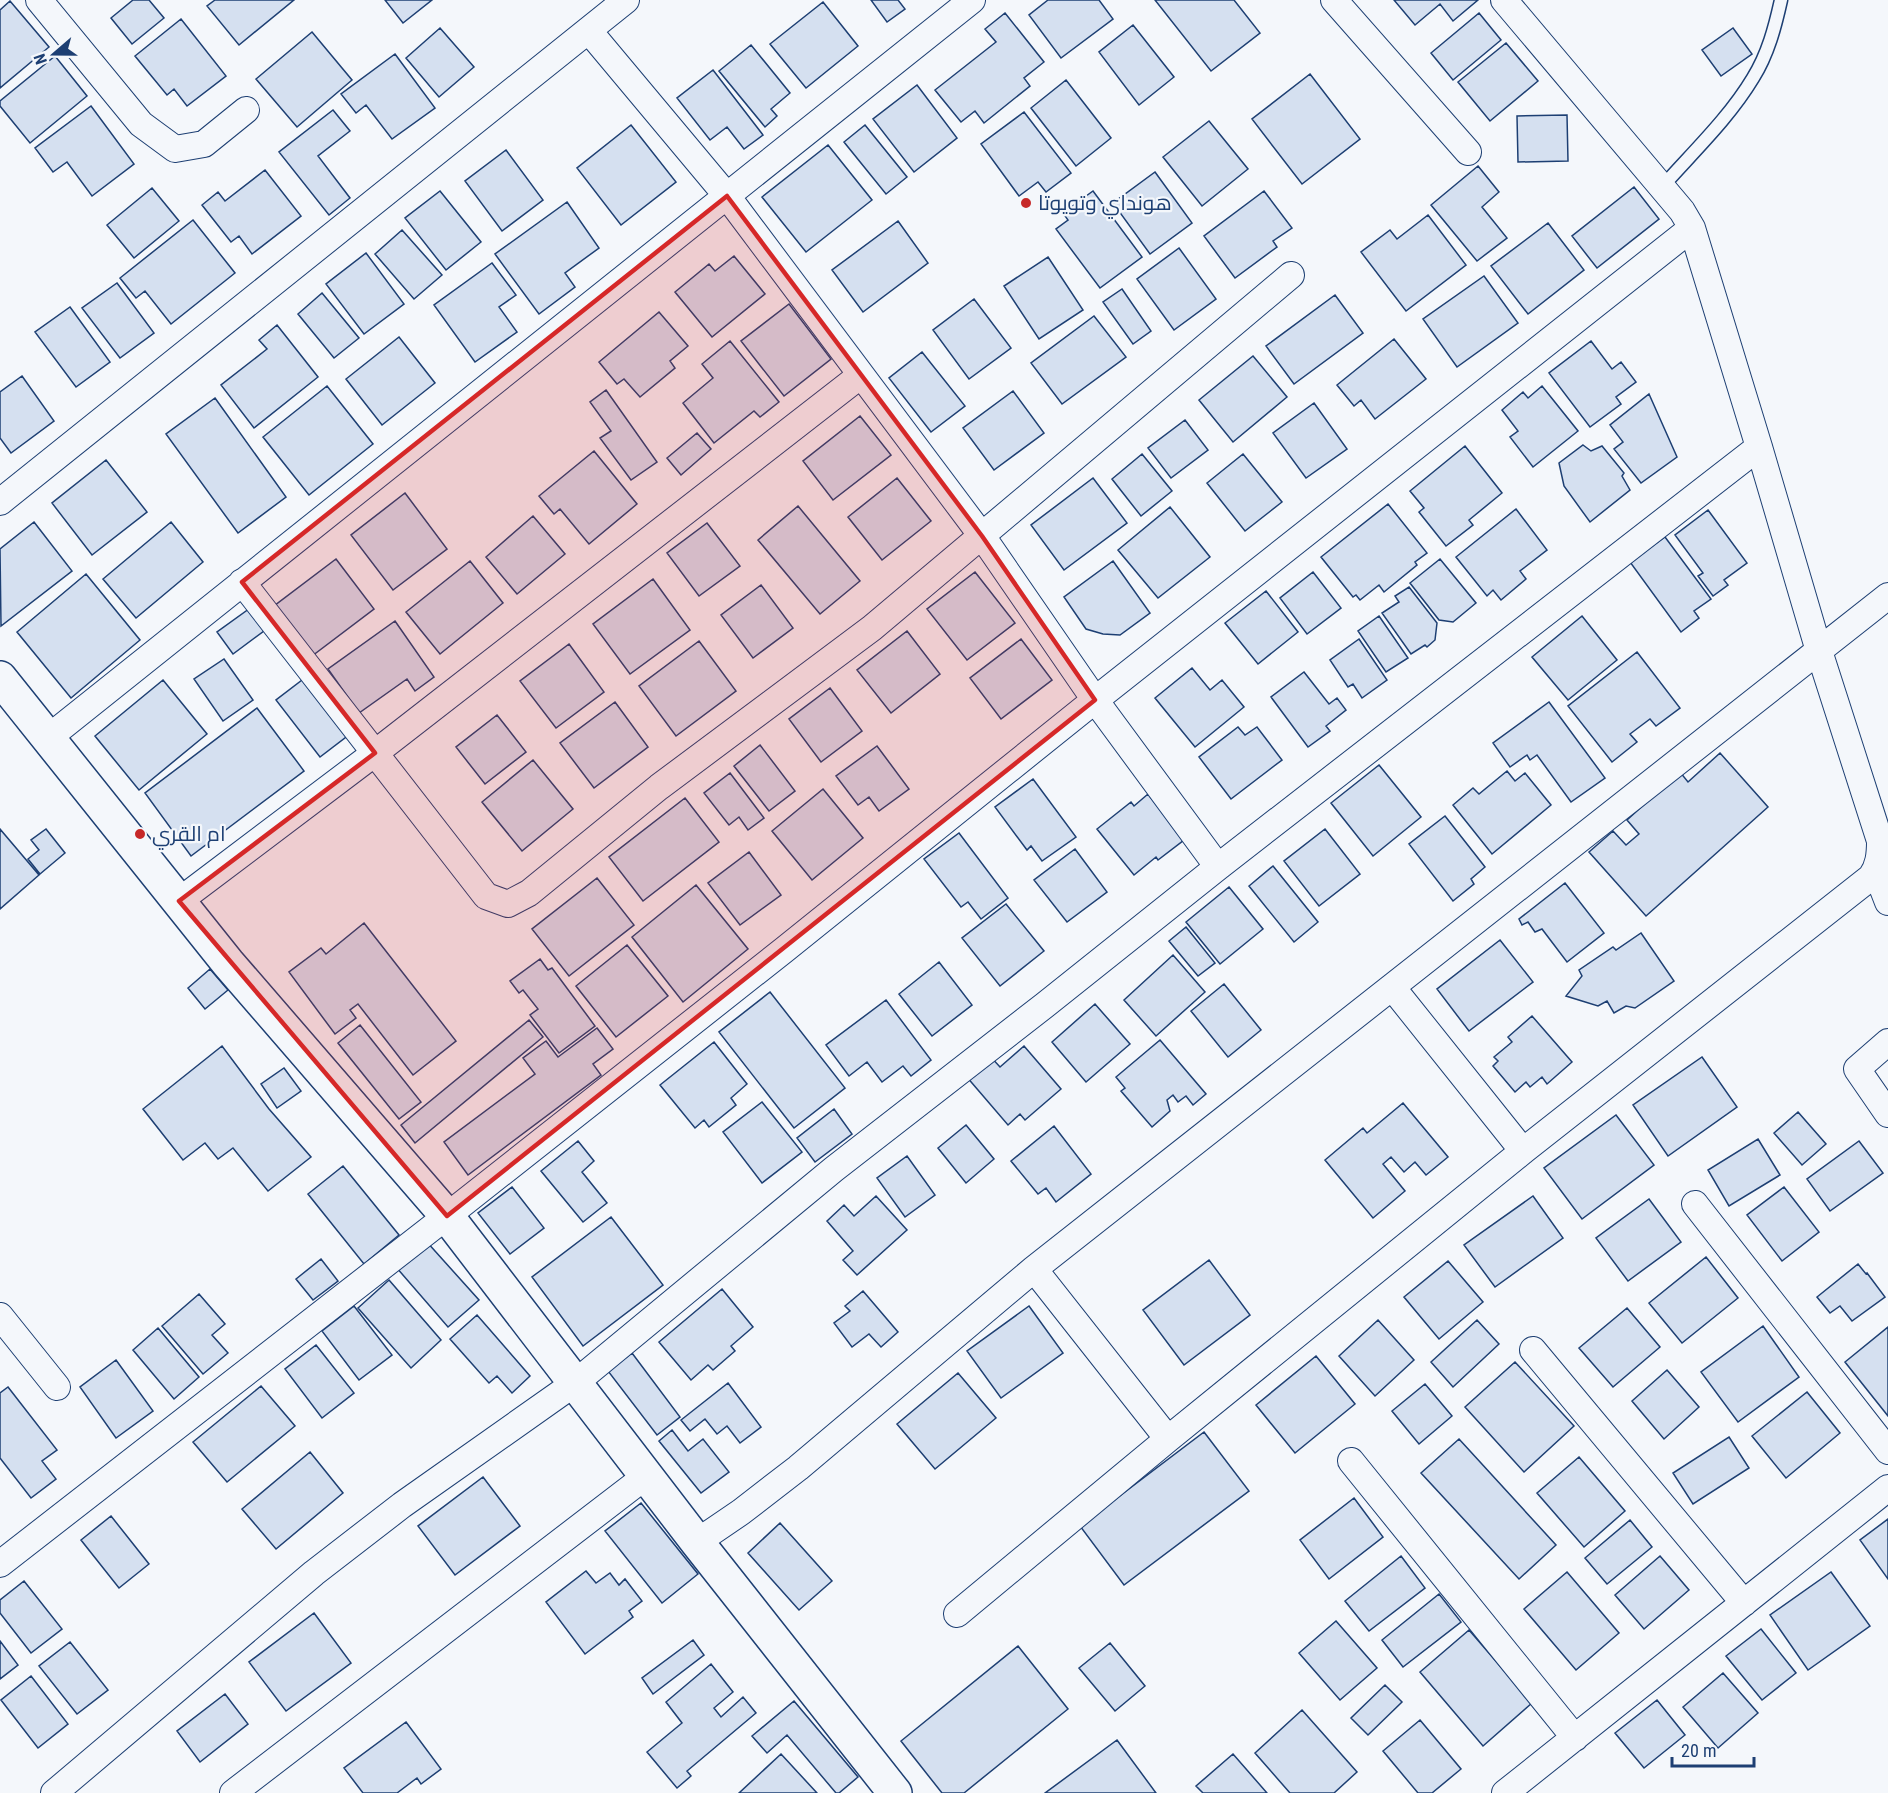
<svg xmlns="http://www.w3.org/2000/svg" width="1888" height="1793" font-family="'Roboto Condensed',Cairo,sans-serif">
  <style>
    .building { fill: #d5e0f0; stroke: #1d3f73; stroke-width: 1.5 }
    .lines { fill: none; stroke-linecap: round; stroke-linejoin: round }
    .lane-casing { stroke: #1d3f73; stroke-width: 15 }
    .street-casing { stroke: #1d3f73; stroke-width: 28 }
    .secondary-casing { stroke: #1d3f73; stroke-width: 36 }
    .lane { stroke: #f4f7fb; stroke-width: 12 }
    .street { stroke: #f4f7fb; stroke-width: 26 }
    .secondary { stroke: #f4f7fb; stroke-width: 33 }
    .marked { fill: #d62828; fill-opacity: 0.2; stroke: #d62828; stroke-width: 4.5; stroke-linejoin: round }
    .poi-dot { fill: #c62828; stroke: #f4f7fb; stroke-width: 2 }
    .labels { text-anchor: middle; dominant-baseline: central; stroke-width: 4.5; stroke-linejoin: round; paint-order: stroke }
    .poi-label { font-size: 21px; fill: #1d3f73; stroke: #f4f7fb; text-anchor: start }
  </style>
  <rect width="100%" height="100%" fill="#f4f7fb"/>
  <path class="building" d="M133 0H149L164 18 132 44 111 18Z
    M215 0H294L239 45 207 6Z
    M385 0H432L403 23Z
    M871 0H898L905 9 887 22Z
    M1048 0H1099L1113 19 1061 58 1029 15Z
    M1155 0H1234L1260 33 1211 71Z
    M1394 0H1478L1453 21 1440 4 1415 25Z
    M10 1 49 47 0 88V10Z
    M823 2 858 46 806 88 770 44Z
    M1005 13 1044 62 1024 78 1030 86 984 123 975 111 961 122 935 90 996 42 985 29Z
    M1479 13 1501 40 1453 80 1431 53Z
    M181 19 226 76 187 106 174 89 167 95 135 56Z
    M1133 25 1174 77 1139 105 1099 52Z
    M440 28 474 67 439 97 406 58Z
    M1733 28 1752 54 1721 76 1702 50Z
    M312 32 352 80 297 127 256 79Z
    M1506 43 1538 81 1490 121 1458 82Z
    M751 45 790 93 771 109 777 116 765 127 719 71Z
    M395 54 435 108 392 139 366 105 356 113 341 94Z
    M55 56 87 96 30 143 0 106V101Z
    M713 70 763 135 744 149 727 127 710 140 677 98Z
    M1310 74 1360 139 1302 184 1252 119Z
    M1066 80 1111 138 1076 166 1031 108Z
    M917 85 957 138 914 172 873 119Z
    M91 106 134 164 92 196 67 162 53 172 35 148Z
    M333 110 350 131 318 156 350 198 329 215 279 152Z
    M1024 112 1071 173 1046 192 1038 182 1019 196 981 144Z
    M1567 115 1568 161 1518 162 1517 116Z
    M1209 121 1248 169 1202 206 1163 157Z
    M631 125 676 182 621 225 577 168Z
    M865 125 907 177 886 194 844 142Z
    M828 145 872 200 806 252 762 197Z
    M506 150 543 200 502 231 465 181Z
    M1478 166 1499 192 1482 207 1507 238 1477 261 1431 205Z
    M265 170 301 216 252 254 239 236 231 242 202 205 218 192 225 201Z
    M1155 172 1192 223 1150 254 1113 203Z
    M1634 187 1659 219 1597 268 1572 236Z
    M152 188 179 221 134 258 107 225Z
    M440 191 481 242 446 270 405 218Z
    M1093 191 1142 257 1100 288 1056 229 1068 220 1063 213Z
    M1264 191 1292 228 1273 241 1277 247 1235 278 1204 236Z
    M567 202 599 248 565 273 575 287 539 314 495 254Z
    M1428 215 1466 265 1406 311 1361 252 1390 230 1397 239Z
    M193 220 235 273 171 324 145 291 136 298 120 278Z
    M898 221 928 263 863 312 832 270Z
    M1548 223 1584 270 1528 314 1491 266Z
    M402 230 442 275 414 299 375 254Z
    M1179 248 1216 299 1174 330 1137 279Z
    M366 253 404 304 364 334 326 284Z
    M734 256 765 294 712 337 675 292 709 264 715 271Z
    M1048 257 1083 310 1039 339 1004 286Z
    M492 263 516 295 499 307 517 332 475 362 434 305Z
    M1484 276 1518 323 1457 367 1423 319Z
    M117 283 154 333 120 358 82 308Z
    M1122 289 1151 331 1133 344 1103 302Z
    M322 293 359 338 334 358 298 314Z
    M1335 295 1363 333 1294 384 1266 346Z
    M974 299 1011 348 969 379 933 330Z
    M789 304 831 359 784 396 741 341Z
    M70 307 110 362 76 387 35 332Z
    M659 312 688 346 670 361 675 368 640 397 624 379 617 384 599 362Z
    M1094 316 1126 357 1062 404 1031 363Z
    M277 325 318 377 254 428 221 385 267 349 259 340Z
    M399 337 435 383 382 425 346 379Z
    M1394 339 1426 379 1375 419 1361 400 1354 406 1337 385Z
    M730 341 779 402 760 417 754 411 714 443 683 403 713 378 702 364Z
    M1591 341 1612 369 1621 362 1636 382 1616 397 1621 404 1590 427 1549 373Z
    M922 352 965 406 931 432 889 378Z
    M1253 356 1287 397 1233 442 1199 400Z
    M22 376 54 421 11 453 0 438V392Z
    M327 386 373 444 309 495 263 437Z
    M1542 386 1578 431 1533 467 1510 437 1518 431 1502 410 1523 392 1528 398Z
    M606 390 657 462 631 480 600 438 611 431 590 402Z
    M1013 391 1044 433 994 470 963 428Z
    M1649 394 1677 457 1641 483 1614 449 1623 442 1610 425Z
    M215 398 286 497 238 533 166 434Z
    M1314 403 1347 449 1306 478 1273 433Z
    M860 416 891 455 833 500 803 461Z
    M1185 420 1208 450 1171 478 1148 448Z
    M697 433 711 449 681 475 667 458Z
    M1583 445 1591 451 1602 446 1624 473 1622 476 1630 490 1590 522 1564 486 1559 463Z
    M1465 446 1502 493 1469 520 1473 525 1446 546 1419 512 1424 508 1410 491Z
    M594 451 637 504 589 544 560 509 554 514 539 496Z
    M1142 454 1172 491 1141 516 1112 479Z
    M1243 454 1282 502 1245 531 1207 483Z
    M106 460 147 512 92 555 52 503Z
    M897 478 931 521 882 560 848 517Z
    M1093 478 1127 523 1064 570 1031 525Z
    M405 493 447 549 393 590 351 535Z
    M1388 504 1427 553 1415 562 1417 565 1384 592 1379 585 1360 600 1356 595 1353 597 1321 557Z
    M798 506 860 581 820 614 758 540Z
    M1170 507 1210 557 1158 598 1118 550Z
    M1516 509 1547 550 1520 571 1526 579 1501 600 1493 590 1487 596 1456 557Z
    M1708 510 1747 563 1724 580 1728 585 1713 596 1698 576 1703 573 1675 535Z
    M533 516 565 554 517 594 486 557Z
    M34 522 72 571 1 626 0 549Z
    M171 522 203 562 136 618 103 579Z
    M707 523 740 566 699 596 667 553Z
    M1665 537 1711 599 1694 611 1699 618 1681 632 1630 562Z
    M336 559 374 609 312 656 274 606Z
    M1440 559 1476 603 1453 622 1439 620 1410 583Z
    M470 561 503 603 440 654 406 612Z
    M1113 561 1150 613 1120 635 1103 634 1086 629 1064 597Z
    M975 572 1015 623 967 660 927 609Z
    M1313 572 1341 608 1307 634 1280 598Z
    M86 574 140 640 71 698 17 632Z
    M653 579 690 630 630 674 593 624Z
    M761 585 793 628 753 658 721 615Z
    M1409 587 1437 623 1435 640 1427 647 1425 645 1411 654 1382 613 1399 602 1395 596Z
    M1266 591 1298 632 1258 664 1225 623Z
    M253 606 268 628 233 654 217 632Z
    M1379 616 1408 658 1386 672 1358 631Z
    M1582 616 1617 660 1568 700 1532 657Z
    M395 621 434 677 415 691 407 679 359 713 328 669Z
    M907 631 940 674 891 713 857 670Z
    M1021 639 1052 680 1001 719 970 678Z
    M1359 639 1387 680 1362 698 1353 684 1348 687 1330 660Z
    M699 641 736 691 676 736 639 686Z
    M569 644 604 692 556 728 520 681Z
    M1637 652 1680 708 1656 726 1650 719 1630 734 1637 742 1612 762 1568 706Z
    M224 659 253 700 223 721 194 679Z
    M1192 668 1210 690 1222 680 1244 707 1195 747 1155 698Z
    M1304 672 1329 704 1337 698 1346 710 1326 726 1330 731 1308 747 1271 697Z
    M306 677 350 734 320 757 276 700Z
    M163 680 207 734 139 790 95 736Z
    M830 688 862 731 821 762 789 719Z
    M615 702 648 747 594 788 560 743Z
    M1549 702 1605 778 1571 802 1537 755 1530 760 1527 755 1510 767 1493 743Z
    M257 708 304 771 191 856 145 793Z
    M497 715 526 752 485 784 456 747Z
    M1238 727 1245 735 1257 727 1282 760 1231 799 1199 757Z
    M760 745 795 791 769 811 734 766Z
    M877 746 909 789 879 811 869 797 858 805 836 776Z
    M1720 753 1768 807 1646 916 1589 852 1613 831 1626 845 1639 834 1627 820 1680 772 1688 782Z
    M533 760 573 809 522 851 482 802Z
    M1379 765 1421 817 1373 856 1331 803Z
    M1507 771 1515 781 1525 773 1551 805 1492 854 1453 805 1473 788 1479 794Z
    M730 773 764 818 748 830 739 817 729 825 704 793Z
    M1033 779 1076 837 1042 861 1031 846 1027 850 995 807Z
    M823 789 863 838 812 880 772 831Z
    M1148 794 1184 840 1158 860 1156 857 1134 875 1097 829 1131 802 1134 806Z
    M685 798 719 842 643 901 609 857Z
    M1445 816 1485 867 1471 879 1474 884 1453 901 1409 844Z
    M0 829 39 875 0 909Z
    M46 829 65 853 40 874 28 859 39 850 31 840Z
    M1325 829 1360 874 1319 906 1284 861Z
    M959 833 1008 898 981 919 968 902 961 907 924 859Z
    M1075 849 1107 892 1067 922 1034 880Z
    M749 852 781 895 740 925 708 883Z
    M1273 866 1318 922 1294 942 1249 886Z
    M597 878 634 925 569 976 532 929Z
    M1565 883 1604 933 1567 962 1542 929 1535 932 1528 922 1522 925 1519 919Z
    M696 885 748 949 683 1002 632 937Z
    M1229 887 1263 929 1220 964 1186 922Z
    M1006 904 1044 951 1000 986 962 938Z
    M364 923 456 1041 413 1075 358 1004 350 1010 356 1018 335 1034 289 972 321 948 326 954Z
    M1186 927 1215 963 1198 976 1169 941Z
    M1641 933 1674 981 1635 1008 1626 1006 1614 1013 1607 1001 1598 1006 1566 996 1582 976 1579 970 1613 947 1616 950Z
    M1500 940 1533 982 1469 1031 1437 989Z
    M627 945 668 996 616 1037 576 986Z
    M1173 955 1205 992 1156 1036 1124 1000Z
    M540 959 548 970 552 968 595 1026 559 1053 530 1015 538 1009 523 990 519 993 510 981Z
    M939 962 972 1005 932 1036 899 994Z
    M210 969 228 990 205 1009 188 988Z
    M1224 984 1261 1030 1228 1057 1191 1011Z
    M770 992 845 1088 794 1128 719 1032Z
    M886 1000 931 1060 911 1076 903 1066 882 1082 867 1062 849 1076 826 1045Z
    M1095 1004 1130 1044 1086 1082 1052 1042Z
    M1532 1016 1572 1062 1547 1084 1542 1077 1530 1087 1526 1082 1515 1092 1493 1066 1498 1061 1494 1057 1512 1042 1508 1037Z
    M529 1020 543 1037 415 1143 401 1125Z
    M360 1025 421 1102 399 1119 338 1043Z
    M597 1028 613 1049 593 1064 601 1075 468 1175 444 1142 535 1074 523 1058 546 1041 558 1057Z
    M1160 1040 1206 1094 1193 1105 1186 1096 1178 1102 1173 1095 1167 1100 1170 1111 1152 1127 1121 1091 1125 1088 1116 1077Z
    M714 1042 747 1084 731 1098 736 1105 709 1127 704 1120 695 1128 660 1085Z
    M222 1046 269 1109 311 1157 268 1191 233 1148 218 1159 205 1143 183 1160 143 1109Z
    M1024 1046 1061 1089 1025 1120 1020 1114 1008 1125 966 1076 989 1055 1000 1067Z
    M1702 1057 1737 1107 1668 1156 1633 1105Z
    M284 1068 301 1091 277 1108 261 1084Z
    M762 1102 802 1152 762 1183 723 1132Z
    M1403 1103 1448 1157 1426 1175 1415 1162 1404 1172 1391 1157 1383 1164 1405 1191 1373 1218 1325 1160 1363 1128 1367 1133Z
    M834 1109 852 1134 815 1162 797 1138Z
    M1798 1112 1826 1144 1802 1165 1774 1133Z
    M1616 1115 1654 1165 1582 1219 1544 1168Z
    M966 1125 994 1159 966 1183 938 1148Z
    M1054 1126 1091 1174 1056 1202 1046 1188 1038 1194 1011 1161Z
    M1758 1139 1780 1175 1729 1206 1708 1170Z
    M578 1141 594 1161 582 1172 607 1203 583 1222 541 1171Z
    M1859 1141 1883 1173 1830 1211 1807 1179Z
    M907 1156 935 1195 905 1217 877 1178Z
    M343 1166 399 1235 364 1264 308 1194Z
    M512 1187 544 1228 510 1254 478 1213Z
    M1784 1187 1819 1232 1782 1261 1747 1215Z
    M876 1196 907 1230 857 1275 843 1260 853 1251 827 1221 844 1205 854 1216Z
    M1533 1196 1563 1238 1495 1287 1464 1245Z
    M1649 1199 1681 1242 1628 1281 1596 1238Z
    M611 1217 663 1285 583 1346 532 1277Z
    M426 1241 479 1300 448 1327 396 1267Z
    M1706 1257 1738 1298 1682 1343 1649 1303Z
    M321 1259 338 1281 313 1300 296 1279Z
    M1209 1260 1250 1315 1184 1365 1143 1310Z
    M1448 1261 1483 1302 1439 1339 1404 1297Z
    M1858 1264 1866 1274 1867 1273 1885 1297 1852 1321 1840 1306 1830 1313 1817 1297Z
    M389 1280 441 1340 411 1368 358 1308Z
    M722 1289 753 1327 731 1346 735 1351 713 1370 708 1365 691 1380 659 1342Z
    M863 1291 898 1332 881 1347 869 1334 852 1347 834 1323 850 1311 845 1306Z
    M199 1294 225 1324 212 1335 228 1353 203 1374 162 1326Z
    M354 1306 392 1355 359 1380 322 1331Z
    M1029 1306 1063 1353 1001 1398 967 1351Z
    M1627 1308 1660 1347 1613 1387 1579 1348Z
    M477 1315 530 1376 512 1393 497 1376 489 1383 450 1339Z
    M1378 1320 1414 1360 1375 1396 1339 1356Z
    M1477 1320 1499 1344 1453 1387 1431 1362Z
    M1763 1326 1799 1377 1738 1422 1701 1372Z
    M1888 1327V1416L1845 1362Z
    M158 1328 199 1377 174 1399 133 1350Z
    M316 1345 354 1393 322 1418 285 1369Z
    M632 1353 680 1417 657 1435 608 1371Z
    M1316 1356 1355 1404 1295 1453 1256 1405Z
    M116 1360 153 1411 116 1438 80 1387Z
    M1515 1362 1574 1426 1524 1472 1465 1407Z
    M1667 1370 1699 1407 1664 1439 1632 1401Z
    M958 1373 996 1418 935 1469 897 1424Z
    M728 1383 761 1427 740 1443 727 1426 717 1434 705 1419 690 1431 681 1420Z
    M1425 1384 1452 1416 1419 1444 1392 1411Z
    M261 1386 295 1426 227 1482 193 1442Z
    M8 1387 57 1450 42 1461 56 1479 31 1498 0 1458V1393Z
    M1807 1392 1840 1433 1786 1478 1752 1436Z
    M672 1430 688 1451 703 1439 729 1472 701 1493 659 1441Z
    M1204 1432 1249 1491 1124 1585 1080 1526Z
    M1729 1437 1749 1468 1693 1504 1673 1473Z
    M1459 1439 1556 1545 1519 1579 1421 1473Z
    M310 1452 343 1493 276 1549 242 1509Z
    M1579 1457 1625 1511 1584 1547 1537 1493Z
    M483 1477 520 1526 455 1575 418 1526Z
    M1354 1498 1383 1537 1329 1579 1300 1540Z
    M641 1503 698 1574 662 1603 605 1531Z
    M111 1516 149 1564 119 1588 81 1540Z
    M1888 1519V1579L1860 1540Z
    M1630 1520 1652 1547 1607 1584 1585 1558Z
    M780 1523 832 1581 799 1610 748 1553Z
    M1401 1556 1425 1588 1369 1631 1345 1601Z
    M1660 1556 1689 1590 1644 1629 1615 1595Z
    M586 1571 596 1583 610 1573 619 1585 625 1579 642 1601 629 1611 633 1617 585 1654 546 1602Z
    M1567 1572 1619 1633 1576 1670 1524 1609Z
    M1831 1572 1870 1626 1808 1670 1770 1615Z
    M24 1581 62 1629 31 1653 0 1613V1600Z
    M1439 1594 1461 1622 1403 1667 1382 1640Z
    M314 1613 351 1663 286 1711 249 1662Z
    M1336 1621 1377 1668 1340 1700 1299 1653Z
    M1761 1629 1796 1673 1762 1700 1726 1656Z
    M1469 1630 1532 1703 1483 1746 1420 1672Z
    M693 1640 704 1655 653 1694 642 1678Z
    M0 1641 18 1665 0 1679Z
    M70 1642 108 1690 77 1714 39 1666Z
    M1110 1643 1145 1686 1115 1711 1079 1668Z
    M1018 1646 1068 1709 964 1793H942L901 1741Z
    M711 1664 733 1692 714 1708 721 1717 743 1697 756 1713 687 1771 691 1776 677 1788 647 1752 682 1723 666 1702Z
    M1723 1673 1758 1713 1718 1748 1683 1707Z
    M31 1676 68 1724 38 1748 1 1700Z
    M1385 1685 1402 1702 1368 1735 1351 1718Z
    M225 1694 248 1724 200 1762 177 1731Z
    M1657 1700 1685 1735 1644 1768 1615 1733Z
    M794 1701 858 1777 839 1793H836L787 1735 767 1753 752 1736Z
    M1302 1710 1357 1772 1334 1793H1290L1255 1753Z
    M1420 1720 1461 1769 1432 1793H1418L1383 1751Z
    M406 1722 441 1769 421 1784 417 1778 397 1793H363L344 1768Z
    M1117 1740 1156 1793H1045Z
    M781 1754 817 1793H739Z
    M1233 1754 1267 1793H1203L1196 1786Z"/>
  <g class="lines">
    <g class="lane-casing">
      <path id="lane" d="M1662 187C1693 152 1729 118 1753 78 1768 54 1775 27 1781 0"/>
    </g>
    <g class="street-casing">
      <path id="street" d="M39 0 141 124 175 149 204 144 246 110
        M1334 0 1468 152
        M589 31 727 196 982 536 1095 700 1218 867
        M0 502 626 0
        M242 582 486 896 508 904 529 893 659 787 872 628 1291 275
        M48 738 972 0
        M1876 871 1888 902
        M179 901 375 753 861 375
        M1392 987 1523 1151
        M1888 1042 1857 1069 1888 1114
        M1695 1204 1888 1451
        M1034 1269 1168 1439
        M0 1316 57 1387
        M1533 1350 1744 1603
        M1351 1461 1575 1738
        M697 1542 741 1512 798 1468 1034 1269 1888 596
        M0 1564 447 1216 784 950 1095 700 1692 228
        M957 1614 1168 1439 1523 1151 1871 877C1879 866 1880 854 1880 841L1819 651 1759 447 1692 228 1682 211 1504 0
        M54 1793 314 1573 402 1505 575 1383 834 1169 1045 1005 1218 867 1759 447
        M233 1793 646 1476
        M1505 1793 1888 1488"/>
    </g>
    <g class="secondary-casing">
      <path id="secondary" d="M0 678 228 963 447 1216 697 1542 895 1793"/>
    </g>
    <use href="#lane" class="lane"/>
    <use href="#street" class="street"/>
    <use href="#secondary" class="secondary"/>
  </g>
  <path class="marked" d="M727 196 982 536 1095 700 447 1216 179 901 375 753 242 582Z"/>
  <g class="poi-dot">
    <circle cx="1026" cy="203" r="6"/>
    <circle cx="140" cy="834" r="6"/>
  </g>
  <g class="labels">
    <g class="poi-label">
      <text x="1038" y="203">هونداي وتويوتا</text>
      <text x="152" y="834">ام القري</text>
    </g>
  </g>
  <g transform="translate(54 54) rotate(250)" stroke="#f4f7fb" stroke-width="4.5" paint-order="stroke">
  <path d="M0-4.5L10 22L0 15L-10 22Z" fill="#1d3f73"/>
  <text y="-9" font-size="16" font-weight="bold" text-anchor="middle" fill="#1d3f73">N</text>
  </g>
  <path d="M1672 1757v9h82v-9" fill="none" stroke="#1d3f73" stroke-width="3"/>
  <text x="1681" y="1757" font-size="18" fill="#1d3f73" stroke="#f4f7fb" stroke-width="4.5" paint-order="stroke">20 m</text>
</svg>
